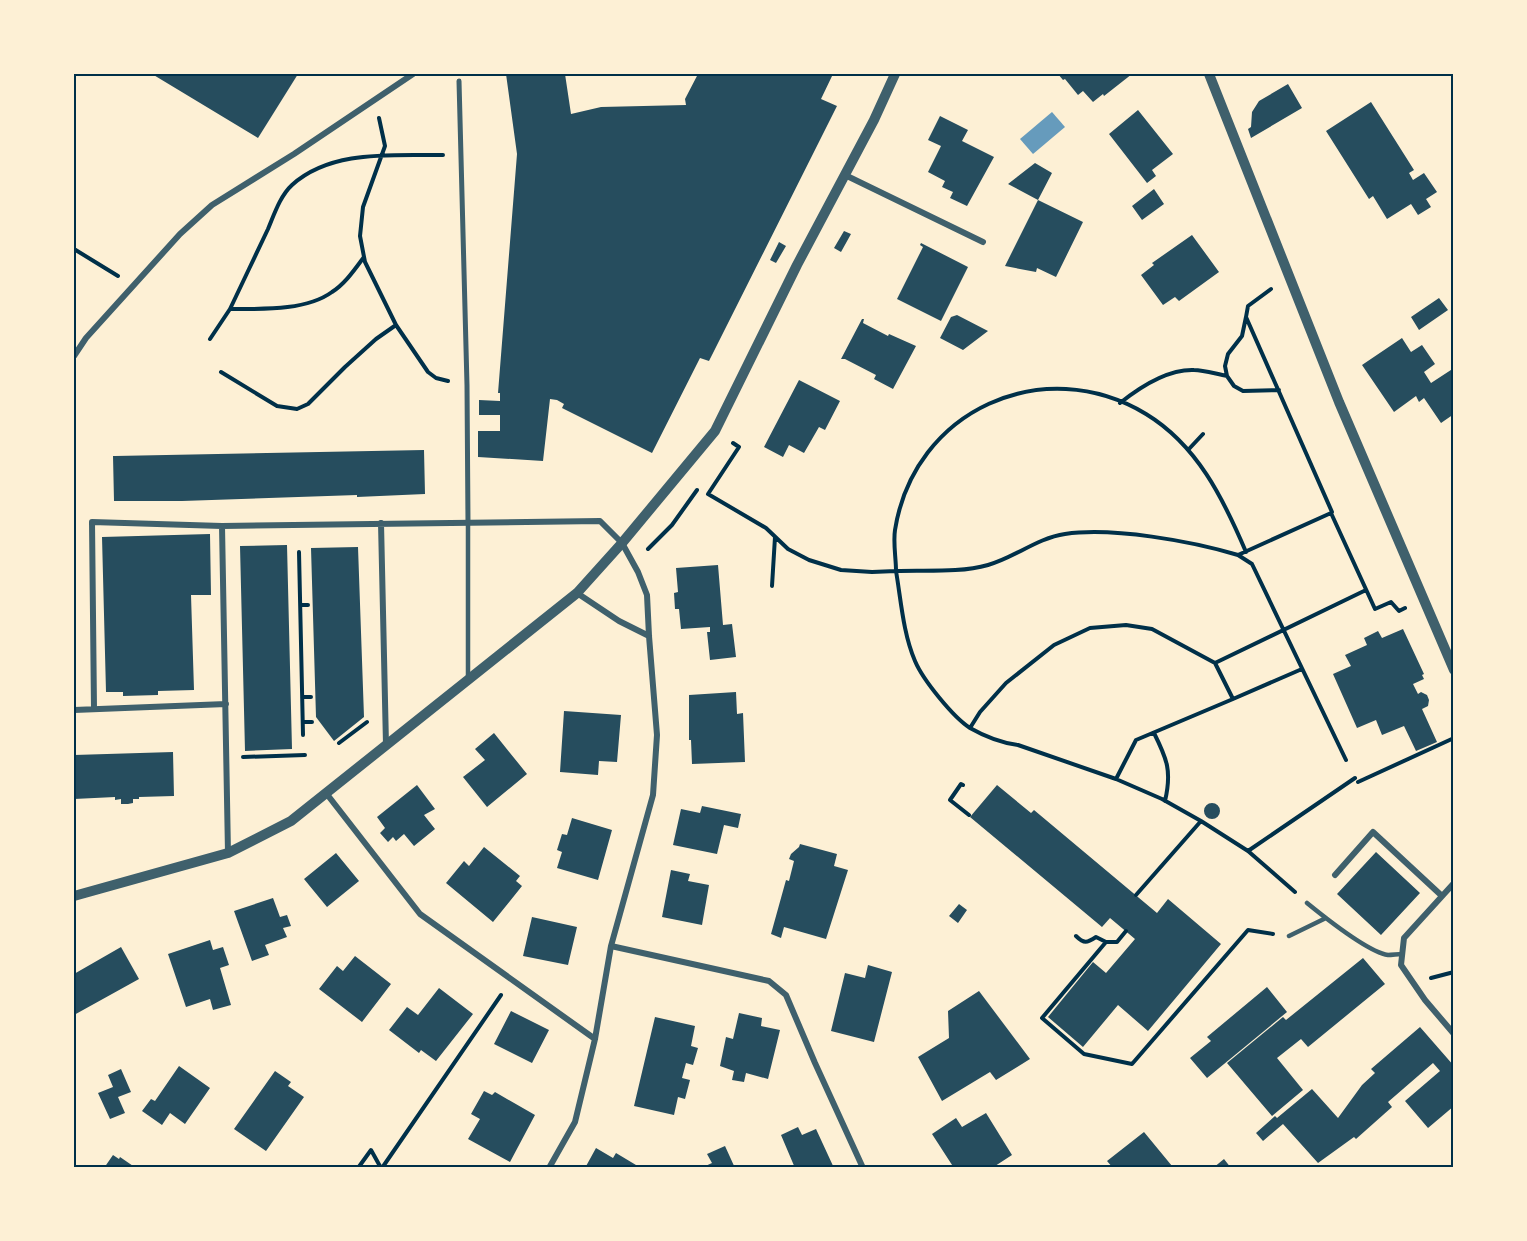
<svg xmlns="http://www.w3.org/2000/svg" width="1527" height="1241" font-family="'Nunito Sans',sans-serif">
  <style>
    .water { fill: #669bbc }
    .building { fill: #264d5e }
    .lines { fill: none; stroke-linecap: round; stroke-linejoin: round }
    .path { stroke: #003049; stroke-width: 4 }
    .service { stroke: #3f606c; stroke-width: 4.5 }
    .pedestrian { stroke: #3f606c; stroke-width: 5 }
    .minor { stroke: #3f606c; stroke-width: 6 }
    .tertiary { stroke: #3f606c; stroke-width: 10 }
    .neatline { fill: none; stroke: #003049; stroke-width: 2 }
  </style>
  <rect width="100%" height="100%" fill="#fdf0d5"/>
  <path class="water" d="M1052 112 1065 127 1033 154 1020 139Z"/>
  <path class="building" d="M152 74H298L258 138Z
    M506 74H565L571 114 601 107 686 105 685 99 698 74H833L821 99 837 106 709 361 700 358 652 453 562 408 564 404 557 400 550 399 543 461 478 457V431H500V415H479V400L500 401V393H498L517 154Z
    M1058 74H1132L1104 96 1103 94 1093 102 1083 91 1078 95 1065 79 1063 80Z
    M1288 84 1302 108 1251 138 1248 129 1251 127 1252 112 1259 101Z
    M1371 102 1414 170 1409 173 1413 180 1424 173 1437 192 1426 199 1431 207 1418 215 1411 204 1387 219 1373 196 1369 199 1326 131Z
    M1138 110 1173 154 1152 170 1156 176 1147 183 1109 134Z
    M940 116 968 130 962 141 994 157 967 206 950 198 953 192 942 187 945 181 928 172 941 146 928 140Z
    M1035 163 1052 173 1038 200 1008 184Z
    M1154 189 1164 204 1142 220 1132 206Z
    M1038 200 1083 222 1056 277 1037 268 1036 272 1005 266Z
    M844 231 851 234 841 252 834 248Z
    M1192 235 1219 272 1179 301 1175 297 1163 305 1141 275 1154 265 1152 263Z
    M779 242 786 246 776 263 770 260Z
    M921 243 968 267 941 321 897 299 923 247 920 245Z
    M1439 298 1448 310 1419 330 1411 317Z
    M957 315 988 331 963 350 940 338 951 317Z
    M862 319H864L863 323 888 336 889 334 916 346 893 389 874 379 876 375 845 359H841Z
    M1402 338 1411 352 1422 345 1435 364 1424 372 1431 383 1454 368V414L1441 423 1424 398 1419 402 1416 396 1394 412 1362 365Z
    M799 380 840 401 825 430 819 427 804 453 789 445 783 457 764 447Z
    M424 450 425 494 357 497V495L182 501H114L113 456H115Z
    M210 534 211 595H191L194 690 158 691V695L123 696V692H106L102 537Z
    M287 545 292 749 245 751 240 546Z
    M358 547 364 717 334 741 316 717 311 548Z
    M718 565 723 625 732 624 736 657 710 660 707 632H710V627L681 629 679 609H675L674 593 678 592 676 568Z
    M1403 629 1424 674 1422 675 1424 679 1413 684 1418 694 1421 692 1427 695 1429 700 1428 706 1422 709 1437 742 1416 751 1404 726 1382 735 1376 720 1357 728 1333 674 1351 666 1345 655 1367 645 1364 638 1378 631 1382 638Z
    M736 692 737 714 743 713 745 762 692 764 691 740H689V695Z
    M564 711 621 715 617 762 599 761 598 775 560 772Z
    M494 733 527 774 487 807 463 777 485 760 475 749Z
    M173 752 174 796 139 797V799H133V803L128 804H121V799L115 800V797L74 799V755Z
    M417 785 435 809 424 815 435 829 414 846 404 834 396 841 393 837 388 842 380 833 385 828 377 817Z
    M997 785 1031 813 1034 810 1157 913 1168 899 1221 944 1148 1031 1118 1005 1083 1047 1048 1017 1093 962 1106 973 1135 939 1110 918 1102 927 970 817Z
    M1204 811a8 8 0 1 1 16 0a8 8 0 1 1-16 0Z
    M702 806 741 814 738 828 724 825 717 854 673 845 681 809 700 813Z
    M572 818 612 830 598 880 557 868 562 852 557 850 562 834 567 835Z
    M800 844 837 854 834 866 848 870 826 939 784 927 781 938 771 934 786 880 789 881 794 861 789 859 791 854 799 847Z
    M484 847 520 876 516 881 522 886 493 922 446 883 464 861 469 866Z
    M1376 852 1420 893 1381 935 1337 894Z
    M336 853 359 881 327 907 304 879Z
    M671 870 690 874 688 881 709 885 702 925 662 917Z
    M273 898 280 917 287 915 291 926 283 928 287 937 265 945 269 955 252 961 234 911Z
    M959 904 967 910 958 923 949 916Z
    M532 917 577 927 568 965 523 956Z
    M210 940 213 950 223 947 229 965 220 968 231 1005 213 1010 210 999 186 1007 168 954Z
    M121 947 139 979 74 1015V974Z
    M355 956 391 984 362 1022 319 989 337 966 343 971Z
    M1363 958 1385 984 1308 1047 1301 1039 1277 1058 1303 1090 1272 1116 1227 1063 1283 1017 1286 1020Z
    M868 965 892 972 874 1042 831 1031 845 973 865 978Z
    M1267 987 1287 1012 1207 1078 1190 1058 1211 1041 1207 1037Z
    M439 988 473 1014 436 1061 421 1050 419 1053 389 1030 407 1007 418 1015Z
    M979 991 1030 1059 996 1080 990 1072 942 1101 918 1057 949 1038 948 1011Z
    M511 1011 549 1030 532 1063 494 1044Z
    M739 1013 762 1018 761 1026 780 1030 768 1079 746 1073 744 1082 732 1080 734 1071 720 1066 726 1037 733 1039Z
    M655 1017 695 1026 691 1046 698 1048 693 1065 686 1063 682 1078 690 1080 685 1099 678 1097 674 1115 634 1106Z
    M1420 1027 1454 1066V1106L1428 1128 1405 1101 1440 1071 1433 1063 1388 1102 1392 1107 1356 1139 1354 1137 1318 1163 1283 1124 1263 1141 1256 1133 1275 1116 1277 1118 1312 1089 1338 1118 1362 1085 1375 1073 1371 1069Z
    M179 1066 210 1088 185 1124 170 1113 162 1125 142 1111 151 1099 155 1101Z
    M121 1069 131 1092 118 1097 125 1113 110 1119 98 1093 113 1087 108 1075Z
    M275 1071 291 1082 288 1086 304 1097 266 1151 234 1129Z
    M484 1091 492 1095 495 1092 535 1115 510 1162 468 1139 480 1119 471 1114Z
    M986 1113 1012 1155 992 1168H954L932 1134 956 1118 962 1127Z
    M798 1127 802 1135 816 1129 834 1168H795L781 1135Z
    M1144 1132 1172 1166 1113 1168 1107 1161Z
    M725 1146 735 1168H701L712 1163 707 1154Z
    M596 1148 613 1158 616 1153 641 1168H585Z
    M113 1155 119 1159 120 1157 136 1168H104Z
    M1224 1159 1231 1168H1213Z"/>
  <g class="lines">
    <path class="path" d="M379 118 385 146 363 207 360 236 365 262 396 325 428 372 436 378 448 381
      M74 249 118 276
      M1271 289 1248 306 1246 317 1332 512 1331 513 1375 609 1391 602 1399 611 1405 608
      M230 309C243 282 255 256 268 229 274 215 280 196 292 185 332 149 393 156 443 155
      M1246 317 1242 336 1228 354 1225 366 1227 376 1234 386 1243 391 1279 390
      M210 339 230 309C261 309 306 311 332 292 345 284 355 269 364 257
      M221 372 277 406 297 409 308 404 345 367 376 339 396 325
      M1120 403C1140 387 1167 369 1194 370 1204 370 1216 374 1227 376
      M733 443 739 447 708 494 766 528 788 549 809 560 841 570 872 572 896 571C896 558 893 543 895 530 914 410 1043 352 1146 414 1197 445 1223 498 1246 552
      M1188 450 1203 434
      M1331 513 1238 555 1252 564 1346 760
      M648 549 672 525 697 490
      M299 552 303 735
      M772 586 775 537
      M300 605H308
      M1215 663 1366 590
      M302 697H311
      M1233 699 1136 740 1116 779 1162 799 1201 821 1248 851 1295 892
      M303 722H312
      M970 728 980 712 1006 683 1054 645 1090 628 1126 625 1152 629 1215 663 1233 699 1302 669
      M1154 733C1167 759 1172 771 1165 801
      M339 743 367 722
      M243 757 305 755
      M1116 779 1018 745C1002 743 984 736 970 728 953 717 923 680 915 661 903 633 901 600 896 571 926 570 960 573 988 565 1014 558 1037 538 1065 534 1113 527 1191 541 1238 555
      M1358 782 1454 738
      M963 785 961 784 950 800 969 815
      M1248 851 1355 778
      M1136 895 1201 821
      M1126 931 1117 942H1106L1042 1018 1084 1054 1132 1064 1248 930 1273 934
      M1076 936C1084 944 1087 943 1096 937L1106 942
      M1431 978 1454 972
      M358 1168 371 1150 381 1168
      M382 1168 501 995"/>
    <path class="service" d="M468 677V523
      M1307 903C1323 916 1368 952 1388 955 1392 955 1398 954 1402 954
      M1289 936 1326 918"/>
    <path class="pedestrian" d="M459 81 467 385 468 523"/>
    <path class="minor" d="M845 175 983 242
      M74 356 86 338 180 234 212 205 294 154 413 74
      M381 523 386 745
      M222 526 600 521 622 543 638 572 647 595 649 636 657 735 653 795 611 946 595 1039 575 1122 549 1168
      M577 593 619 621 649 636
      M94 709 92 522 222 526 228 853
      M74 710 226 704
      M326 793 420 914 595 1039
      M1335 875 1373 832 1442 896
      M1454 883 1404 938 1401 965 1425 1000 1454 1034
      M611 946 769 981 786 995 815 1063 863 1168"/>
    <path class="tertiary" d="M1209 74 1339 402 1454 670
      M74 896 228 853 291 821 577 593 622 543 715 431 797 265 874 120 895 74"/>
  </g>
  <rect width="1527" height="1241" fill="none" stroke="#fdf0d5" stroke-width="150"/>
  <rect x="75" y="75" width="1377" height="1091" class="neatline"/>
</svg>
